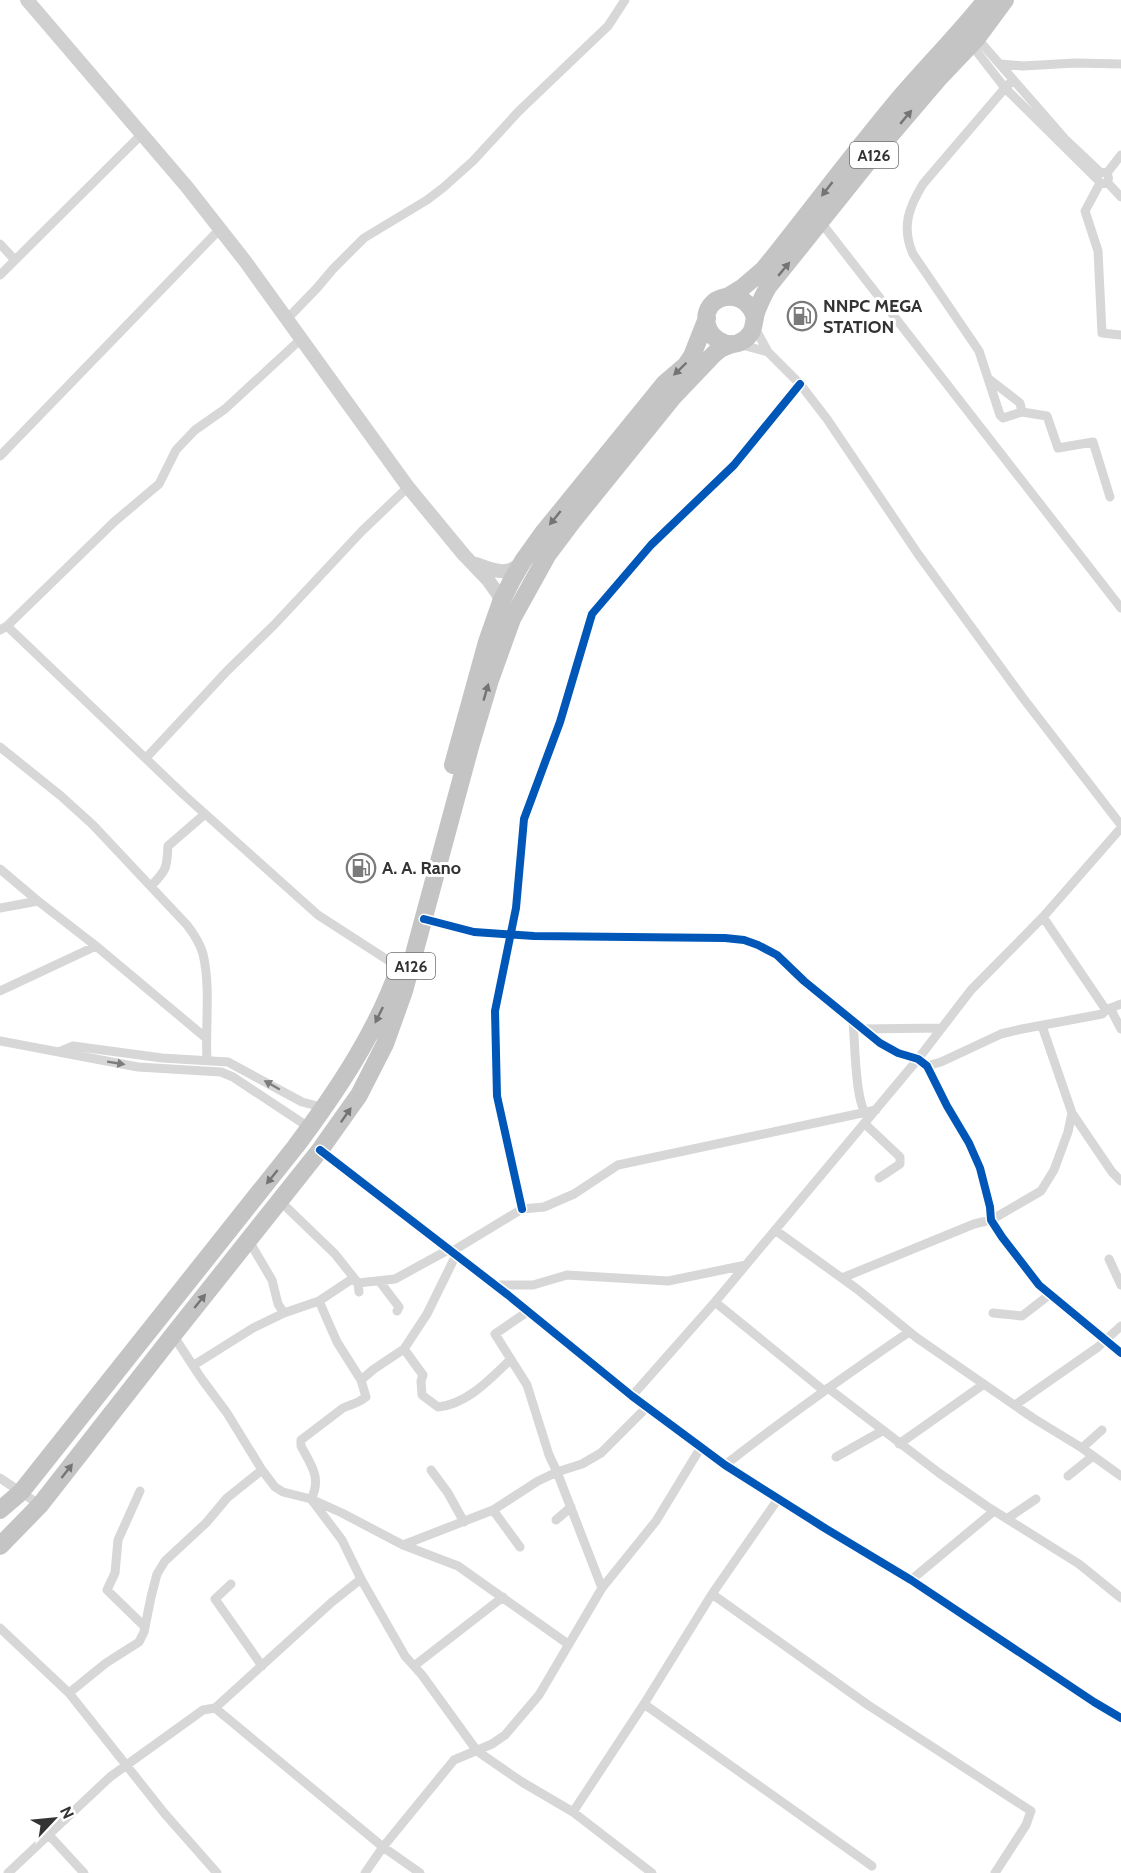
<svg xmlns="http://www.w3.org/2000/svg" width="1121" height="1873" font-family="Cabin,sans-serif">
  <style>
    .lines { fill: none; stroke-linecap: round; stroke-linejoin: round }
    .street { stroke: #d7d7d7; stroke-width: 9 }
    .secondary { stroke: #d0d0d0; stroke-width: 14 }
    .highway { stroke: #c4c4c4; stroke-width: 18 }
    .cycleway-casing { stroke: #fff; stroke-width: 11 }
    .cycleway { stroke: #0057b8; stroke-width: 8 }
    .oneway { fill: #747474 }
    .oneway2 { fill: #7d7d7d }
    .labels { text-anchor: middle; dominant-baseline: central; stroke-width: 6; stroke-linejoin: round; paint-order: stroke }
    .shield { fill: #fff; stroke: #707070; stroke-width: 1.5 }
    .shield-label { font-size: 16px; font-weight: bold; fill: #333 }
    .poi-label { font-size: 18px; font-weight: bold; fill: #333; stroke: #fff; text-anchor: start }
  </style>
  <rect width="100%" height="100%" fill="#fff"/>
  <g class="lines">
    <path class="street" d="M976 37 1065 139 1101 173
      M970 43 1005 88 1097 179
      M1000 64 1023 66 1075 63 1121 64
      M1097.5 178a5.5 5.5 0 1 1 11 0a5.5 5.5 0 1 1-11 0Z
      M1107 173 1121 155
      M1107 182 1121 197
      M1100 183 1085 211 1098 251 1102 333 1121 335
      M820 221 1121 608
      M0 244 15 260
      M0 275 142 134
      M287 319 317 288 333 269 364 238 427 200 444 187 473 161 519 111 608 26 625 0
      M755 328 768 352 800 384 827 419 918 554 1023 698 1121 825
      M738 344 768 352
      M989 379 1020 403 1022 412 1003 418 1000 415 979 351 913 254C901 227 909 207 923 184L1005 88 1013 80
      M1022 412 1047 416 1058 448 1093 442 1110 497
      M0 456 220 229
      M7 626 184 795 318 915 400 968
      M0 630 7 626 114 522 159 484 176 450 195 430 225 409 301 339
      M0 747 61 796 93 825 187 925C194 934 200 943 203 954 211 988 205 1025 207 1060
      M146 758 227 671 274 625 362 531 408 487
      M0 869 38 901 96 946 206 1038
      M151 886C167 870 167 867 168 846L205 814
      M0 908 38 901
      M1043 917 1106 1010
      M424 919 474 932 534 936 725 938 744 940 758 945 777 955 804 981 880 1043 898 1053 918 1059 927 1066 947 1106 969 1143 980 1168 990 1207 991 1220 1002 1237 1039 1285 1121 1353
      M0 991 96 946
      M1110 1008 1121 1029
      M853 1021C855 1041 855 1103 867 1115
      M1042 1026 1072 1113 1112 1172 1121 1181
      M862 1029 942 1028
      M0 1041 138 1067 221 1072 233 1077 310 1128
      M59 1052 73 1046 162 1058 228 1062 302 1102 325 1108
      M927 1066 941 1062 1001 1034 1022 1029 1102 1014 1106 1010 1121 1004
      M864 1123 900 1157V1164L879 1178
      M320 1150 508 1295 632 1396 725 1465 823 1527 911 1580 1094 1702 1121 1718
      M280 1201 335 1254 358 1283 359 1292
      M522 1209 497 1096 495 1011 516 908 524 819 560 722 592 614 651 545 734 465 800 384
      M775 1230 857 1289 917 1338 1033 1418 1082 1448 1121 1476
      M249 1241 272 1280 278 1304 284 1313
      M451 1252 522 1209 544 1207 574 1194 618 1165 876 1110
      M1109 1259 1121 1285
      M842 1278 974 1224 991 1220 1041 1191 1054 1170 1068 1132 1072 1113
      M380 1282 399 1307 397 1311
      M494 1285H533L567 1275 668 1281 746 1265
      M319 1301 337 1342 361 1380 366 1397C357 1404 352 1404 343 1408L301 1440V1446C311 1465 322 1478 311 1499L342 1513 403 1545 458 1566 568 1644
      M715 1302 823 1390
      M527 1312 495 1334 527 1385 549 1455 557 1472 602 1588
      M993 1313 1022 1316 1049 1295
      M404 1349 423 1375 421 1381 422 1395 438 1407C468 1404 491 1378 511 1359
      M194 1365 253 1328 284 1313 319 1301 352 1279 358 1283 395 1279 448 1250
      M361 1380 374 1369 404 1349 427 1314 456 1255
      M828 1388 939 1473 988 1507 1079 1564 1121 1598
      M632 1396 715 1302 918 1059 971 990 1043 917 1121 828
      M1015 1405 1098 1347 1121 1326
      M899 1444 984 1384
      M1082 1448 1102 1430
      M836 1457 882 1431
      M725 1465C785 1418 846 1375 909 1332
      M431 1470 448 1493 464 1522
      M1068 1476 1093 1456
      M0 1478 40 1505
      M140 1491 118 1540 115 1573 107 1590 145 1627
      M778 1499 712 1594 868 1705 1031 1811 1026 1825 995 1873
      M493 1510 520 1547
      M1008 1518 1036 1499
      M556 1520 571 1507
      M403 1545 493 1510 538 1481 557 1472 582 1464 601 1453 647 1407
      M361 1579 405 1656 422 1675 477 1751 522 1782 573 1812 652 1873
      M911 1580 994 1511
      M231 1584 215 1599 262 1666
      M0 1628 69 1693 165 1814 217 1873
      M414 1666 503 1597
      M69 1693 106 1663 139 1642 144 1632 151 1597 157 1574 165 1561 206 1523 227 1498 262 1470
      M644 1704 872 1866
      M215 1708 383 1847 420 1873
      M573 1812 644 1704 712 1594
      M49 1835 84 1873
      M8 1873 110 1777 203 1710 215 1708 332 1602 361 1579 342 1540 311 1499 283 1492 275 1487 262 1470 227 1413 201 1378 173 1335
      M365 1873 383 1847 454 1760 492 1744 505 1735 539 1695 602 1588 656 1521 701 1447"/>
    <path class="secondary" d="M27 0 187 187 245 261 408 487 464 555 488 580 498 594 501 602
      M476 564C492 570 508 577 521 563"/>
    <path class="highway" d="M729 296 742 288 764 269C809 213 852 155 898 100 927 66 958 35 986 0
      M755 318C746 284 700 294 707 325 709 333 715 339 722 342 732 347 744 343 750 334 754 329 754 322 755 316 758 306 763 296 768 287L876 152 940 77 977 38 1005 0
      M453 765 487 642 501 602 512 580 523 561 543 533 665 383 686 365 692 356 707 318
      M0 1510 21 1492 296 1146C337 1091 376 1033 399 968
      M0 1546 40 1505 173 1335 320 1150 359 1095 385 1044 404 991 470 747 490 680 512 619 548 554 572 522 673 397 714 354 720 349 732 344"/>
    <g class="cycleway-casing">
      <path id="cycleway" d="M424 919 474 932 534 936 725 938 744 940 758 945 777 955 804 981 880 1043 898 1053 918 1059 927 1066 947 1106 969 1143 980 1168 990 1207 991 1220 1002 1237 1039 1285 1121 1353
        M320 1150 508 1295 632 1396 725 1465 823 1527 911 1580 1094 1702 1121 1718
        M522 1209 497 1096 495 1011 516 908 524 819 560 722 592 614 651 545 734 465 800 384"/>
    </g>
    <use href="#cycleway" class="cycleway"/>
  </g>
  <defs><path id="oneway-solid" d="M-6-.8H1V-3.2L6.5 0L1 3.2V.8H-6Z" transform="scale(1.5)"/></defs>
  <g class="oneway">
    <use href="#oneway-solid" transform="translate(906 117) rotate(-50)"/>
    <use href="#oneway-solid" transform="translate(827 189) rotate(128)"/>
    <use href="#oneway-solid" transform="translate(784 269) rotate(-50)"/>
    <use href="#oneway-solid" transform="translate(680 369) rotate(136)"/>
    <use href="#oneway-solid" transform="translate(555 518) rotate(129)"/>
    <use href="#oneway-solid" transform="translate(486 692) rotate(-74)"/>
    <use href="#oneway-solid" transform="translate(379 1015) rotate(116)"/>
    <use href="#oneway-solid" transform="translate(346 1115) rotate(-55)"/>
    <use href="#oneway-solid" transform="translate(272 1177) rotate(129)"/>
    <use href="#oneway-solid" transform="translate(200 1301) rotate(-51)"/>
    <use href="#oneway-solid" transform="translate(67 1471) rotate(-52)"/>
  </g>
  <g class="oneway2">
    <use href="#oneway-solid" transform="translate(116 1063) rotate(9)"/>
    <use href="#oneway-solid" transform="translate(272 1085) rotate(-150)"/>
  </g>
  <defs>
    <g id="fuel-ring" transform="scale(1.5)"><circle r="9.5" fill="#fff" stroke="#7a7a7a" stroke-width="1.5"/><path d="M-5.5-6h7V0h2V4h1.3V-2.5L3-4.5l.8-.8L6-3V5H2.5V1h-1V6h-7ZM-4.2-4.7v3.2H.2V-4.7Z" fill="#7a7a7a"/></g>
  </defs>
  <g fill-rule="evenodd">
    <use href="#fuel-ring" x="802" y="316"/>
    <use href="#fuel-ring" x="361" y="868"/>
  </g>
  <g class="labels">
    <g class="shield">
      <rect x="850" y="142" width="48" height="26" rx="4.5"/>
      <rect x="387" y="953" width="48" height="26" rx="4.5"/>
    </g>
    <g class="shield-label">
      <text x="874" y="155">A126</text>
      <text x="411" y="966">A126</text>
    </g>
    <g class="poi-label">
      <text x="823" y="306">NNPC MEGA<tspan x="823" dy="21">STATION</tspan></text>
      <text x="382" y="868">A. A. Rano</text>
    </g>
  </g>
  <g transform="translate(54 1819) rotate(64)" stroke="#ffffff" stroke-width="4.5" paint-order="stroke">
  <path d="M0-4.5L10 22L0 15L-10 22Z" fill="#333333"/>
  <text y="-9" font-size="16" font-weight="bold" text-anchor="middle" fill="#333333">N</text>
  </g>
</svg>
